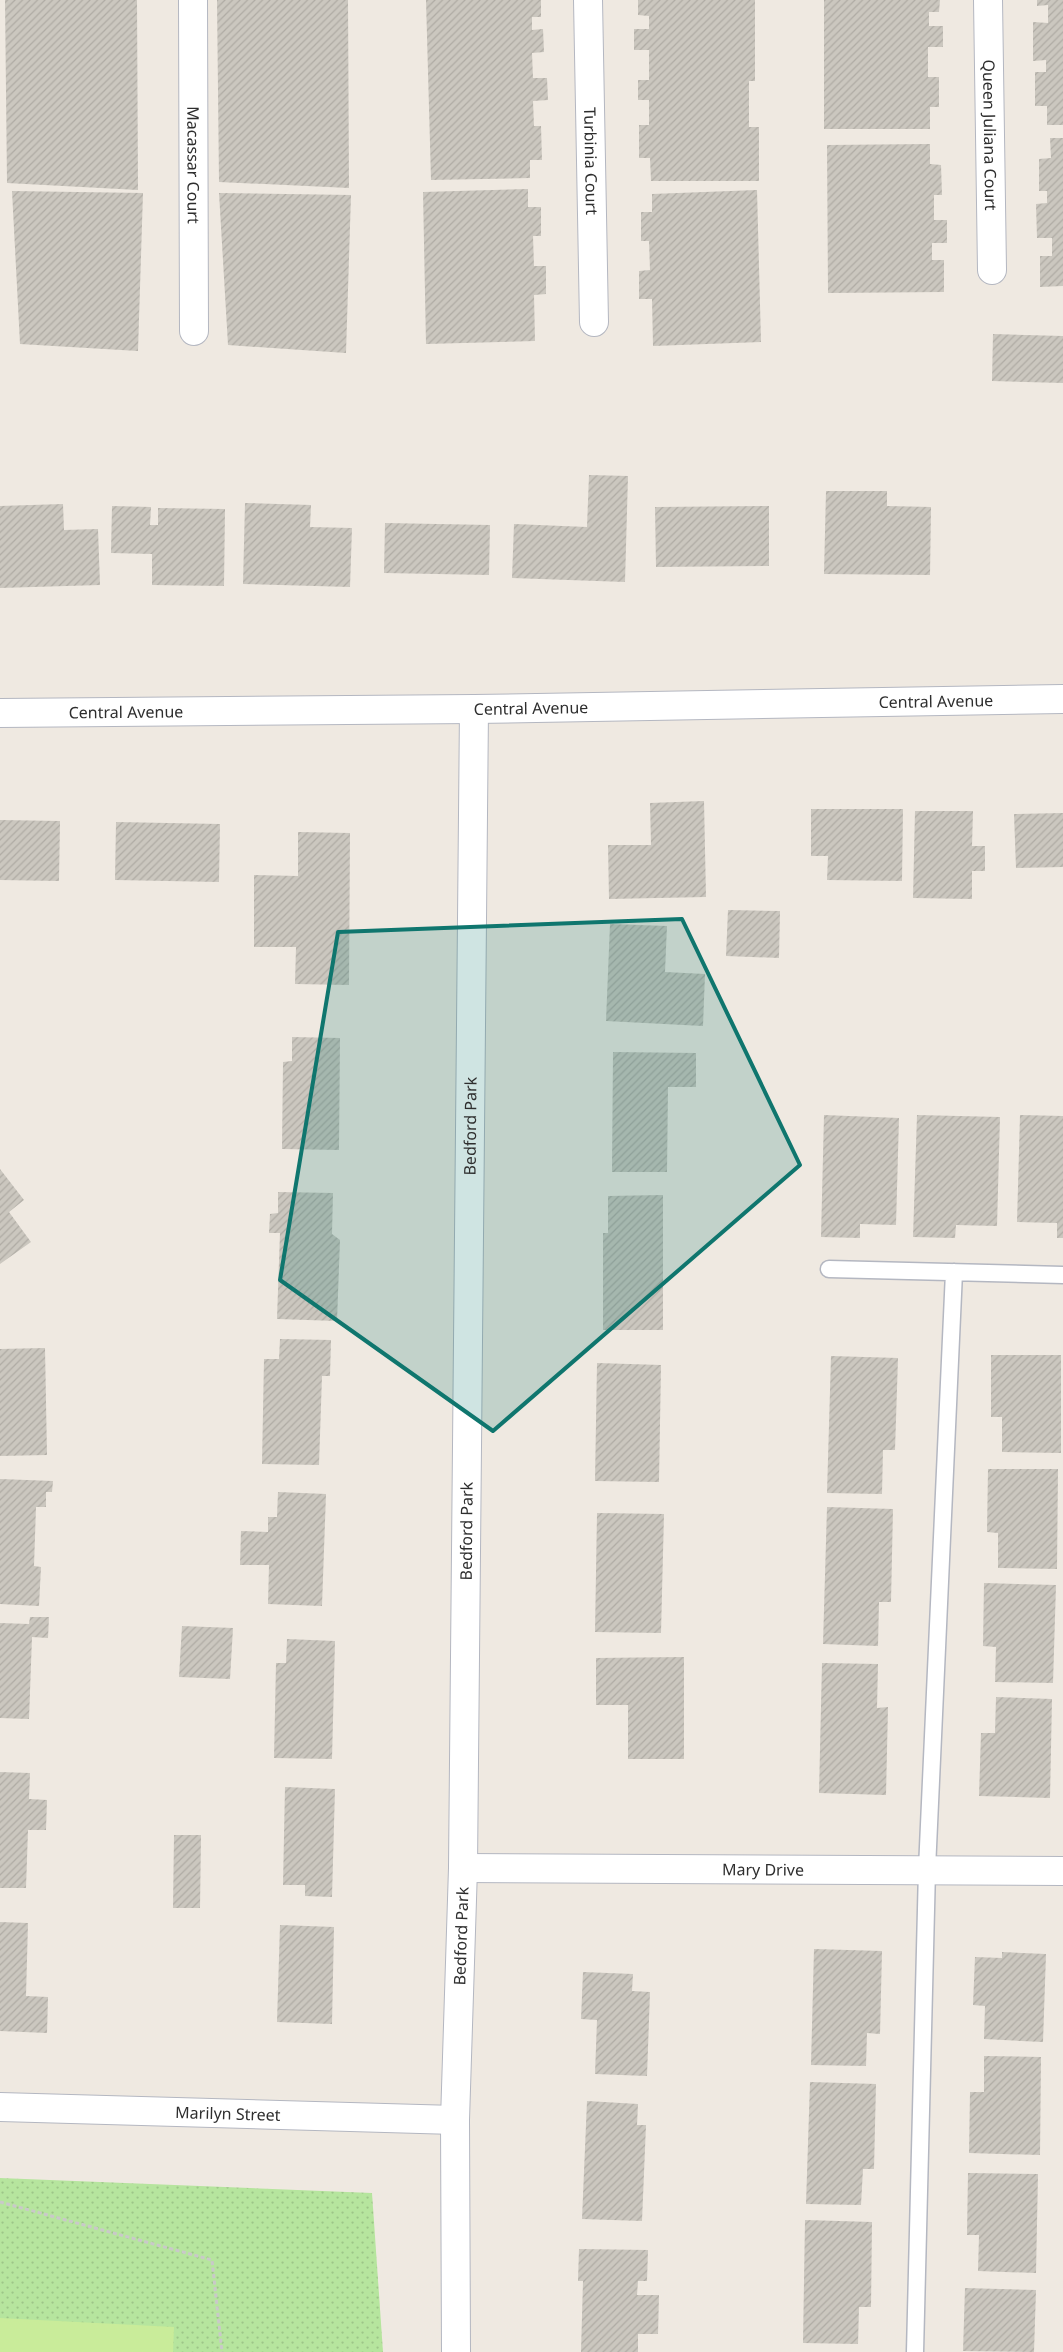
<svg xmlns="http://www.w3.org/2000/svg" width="1063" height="2352" font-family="'Noto Sans',sans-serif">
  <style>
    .grass { fill: url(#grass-dots) }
    .pitch { fill: #c9ec9a }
    .building { fill: url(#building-hatch) }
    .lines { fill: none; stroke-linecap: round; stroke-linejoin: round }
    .lane-casing { stroke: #b4b7c1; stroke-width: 19 }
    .street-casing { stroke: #b4b7c1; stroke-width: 30 }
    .path { stroke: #c9c9c9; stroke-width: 3; stroke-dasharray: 4 2.5; stroke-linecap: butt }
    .lane { stroke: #fff; stroke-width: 16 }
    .street { stroke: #fff; stroke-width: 28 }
    .marked { fill: #0f766e; fill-opacity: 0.2; stroke: #0f766e; stroke-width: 4; stroke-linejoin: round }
    .labels { text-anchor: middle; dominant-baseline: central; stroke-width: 5; stroke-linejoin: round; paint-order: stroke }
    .street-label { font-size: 16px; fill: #2e2e2e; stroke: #fff }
  </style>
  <defs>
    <pattern id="grass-dots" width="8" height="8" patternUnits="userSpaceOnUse" patternTransform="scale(1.25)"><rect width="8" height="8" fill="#b6e59e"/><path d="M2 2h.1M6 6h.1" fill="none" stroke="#9dc588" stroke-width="1.8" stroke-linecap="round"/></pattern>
    <pattern id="building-hatch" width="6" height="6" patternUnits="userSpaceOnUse" patternTransform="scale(1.25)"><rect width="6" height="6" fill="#cbc7bf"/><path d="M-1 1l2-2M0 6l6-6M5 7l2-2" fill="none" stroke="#afaba4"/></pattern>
  </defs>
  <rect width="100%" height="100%" fill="#efe9e1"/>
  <path class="grass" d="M0 2178 372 2193 383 2352H0Z"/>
  <path class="pitch" d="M0 2318 174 2327 173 2352H0Z"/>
  <path class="building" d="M5 0H137L138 190 7 183Z
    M217 0H348L349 188 219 182Z
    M426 0H541V17H532V30L543 29 544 52 532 53 533 78H547L548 100 533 101 534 126H541L542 160H530V178L431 180Z
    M638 0H755V81H749V127H759V181H651L650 158H639V125H649V100H638V80H649V50H634V29H649V16L638 15Z
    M824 0H940L939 12H929V26H943V47H928V77H939V107H930V129H824Z
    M1037 0H1063V125H1047V106H1035V72H1046V60L1033 61V22L1048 23V5L1037 6Z
    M1050 138H1063V286L1040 287V256H1052V238H1037L1036 204 1047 203V191H1039V159L1051 158Z
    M930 144V164L941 165 942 195H934V220H947V243H932V260H944V292L828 293 827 145Z
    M528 189V207H541V236H533L534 266H546V294L534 295 535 341 426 344 423 192Z
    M757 190 761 342 653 346 652 299H639V271L650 270 649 241H641V212H652V194Z
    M12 191 143 193 138 351 20 344Z
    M219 193 351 195 346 353 228 345Z
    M993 334 1063 336V383L992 381Z
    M589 475 628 476 625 582 512 578 514 524 587 527Z
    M826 491H887V506L931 507 930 575 824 574Z
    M245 503 311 505 310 527 352 528 350 587 243 584Z
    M63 504 64 530 98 529 100 585 0 588V506Z
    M112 506 151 507 150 525H158V508L225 509 224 586 152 585V554L111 553Z
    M769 506V566L656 567 655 507Z
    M385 523 490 525 489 575 384 573Z
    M704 801 706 897 609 899 608 845H651L650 803Z
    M811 809H903L902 881 827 880 828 856H811Z
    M915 811H973L972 846H985V871H972V899L913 898Z
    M1063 813V867L1016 868 1014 814Z
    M0 820 60 821 59 881 0 880Z
    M116 822 220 824 219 882 115 880Z
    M298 832 350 833 349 985 295 984 296 947H254V875L298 876Z
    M728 910 780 911 779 958 726 956Z
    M610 924 667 926 665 972 705 974 703 1026 606 1021Z
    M292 1037 340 1038 339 1150 282 1149 283 1062 292 1061Z
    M613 1052 696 1053V1087H668L667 1172H612Z
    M824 1115 899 1118 896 1225 860 1224V1238L821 1237Z
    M917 1115 1000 1117 997 1226 956 1225 955 1238 913 1237Z
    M1020 1115 1063 1116V1238H1057V1223L1017 1222Z
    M0 1169 24 1200 9 1212 31 1242 0 1264Z
    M278 1192 333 1193 332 1234 340 1240 337 1321 277 1319 280 1233H269L270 1214 278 1213Z
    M663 1195V1330H603V1233H608V1196Z
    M280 1339 331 1340 330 1376H322L319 1465 262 1464 264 1359H279Z
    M45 1348 47 1455 0 1456V1349Z
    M991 1355H1061V1453L1002 1452V1417H991Z
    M831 1356 898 1358 895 1450H883L882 1494 827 1493Z
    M597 1363 661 1365 659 1482 595 1481Z
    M988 1469H1058L1057 1569 998 1568V1533L987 1532Z
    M0 1479 53 1481 52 1492H46V1507H36L34 1566 41 1567 39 1606 0 1604Z
    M278 1492 326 1494 322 1606 268 1604 269 1565H240L241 1531 268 1532V1517H277Z
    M827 1507 893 1509 891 1602H879L878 1646 823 1644Z
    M597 1513 664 1514 661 1633 595 1632Z
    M984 1583 1056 1585 1053 1683 995 1682 996 1647 983 1646Z
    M30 1617H49L48 1638 32 1637 29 1719 0 1718V1623L29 1624Z
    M182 1626 233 1628 230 1679 179 1677Z
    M287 1639 335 1641 332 1759 274 1758 276 1663H286Z
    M684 1657V1759H628V1705H596V1658Z
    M822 1663 878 1664 877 1708 888 1707 886 1795 819 1793Z
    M996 1697 1052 1699 1050 1798 979 1796 981 1733H995Z
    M0 1772 30 1773 29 1799 47 1800 46 1830H28L26 1888H0Z
    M285 1787 335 1789 332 1897 305 1896V1885H283Z
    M174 1835H201L200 1908H173Z
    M0 1922 28 1923 26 1996 48 1997 47 2033 0 2031Z
    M280 1925 334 1927 332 2024 277 2022Z
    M814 1949 882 1951 880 2034 867 2033 866 2066 811 2065Z
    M1002 1952 1046 1954 1043 2042 984 2039 985 2006 973 2005 975 1957 1002 1958Z
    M583 1972 633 1974 632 1991 650 1992 647 2076 595 2074 597 2020 581 2019Z
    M984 2056 1041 2057 1040 2155 969 2153 970 2092H984Z
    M810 2082 876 2084 874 2169H863L861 2205 806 2204Z
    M587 2101 638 2104 637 2125H646L642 2221 582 2219Z
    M968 2173 1038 2174 1036 2273 978 2271 979 2235H967Z
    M805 2220 872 2222 871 2307H859L858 2344 803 2343Z
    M579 2249 648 2250 647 2281H638L637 2295H659L658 2334H638V2352H581L583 2281H578Z
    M965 2288 1036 2290 1034 2352 963 2351Z"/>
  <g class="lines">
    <g class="lane-casing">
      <path id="lane" d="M829 1269 1063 1275
        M915 2352 927 1869 954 1272"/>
    </g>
    <g class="street-casing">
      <g id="street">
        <path id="s1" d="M193 0 194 331"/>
        <path id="s2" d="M588 0 594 322"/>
        <path id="s3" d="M988 0 992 270"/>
        <path id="s4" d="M0 713 474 709 1063 699"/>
        <path id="s5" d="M463 1868 1063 1871"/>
        <path id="s6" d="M0 2107 455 2120"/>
        <path id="s7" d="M456 2352 455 2120 463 1868 474 709"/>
      </g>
    </g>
    <path class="path" d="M0 2202 212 2260 222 2352"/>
    <use href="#lane" class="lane"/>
    <use href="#street" class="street"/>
  </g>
  <path class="marked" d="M682 919 800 1165 493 1431 280 1280 338 932Z"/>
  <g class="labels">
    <g class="street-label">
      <text stroke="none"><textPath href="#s3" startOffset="135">Queen Juliana Court</textPath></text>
      <text stroke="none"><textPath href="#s2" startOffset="161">Turbinia Court</textPath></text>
      <text stroke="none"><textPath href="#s1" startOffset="165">Macassar Court</textPath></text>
      <text stroke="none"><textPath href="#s4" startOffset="936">Central Avenue</textPath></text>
      <text stroke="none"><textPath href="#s4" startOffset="531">Central Avenue</textPath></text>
      <text stroke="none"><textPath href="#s4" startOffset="126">Central Avenue</textPath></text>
      <text stroke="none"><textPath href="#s7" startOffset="1226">Bedford Park</textPath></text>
      <text stroke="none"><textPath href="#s7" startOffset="821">Bedford Park</textPath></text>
      <text stroke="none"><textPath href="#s5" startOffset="300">Mary Drive</textPath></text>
      <text stroke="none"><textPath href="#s7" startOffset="416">Bedford Park</textPath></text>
      <text stroke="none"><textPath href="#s6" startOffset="228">Marilyn Street</textPath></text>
    </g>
  </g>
</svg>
